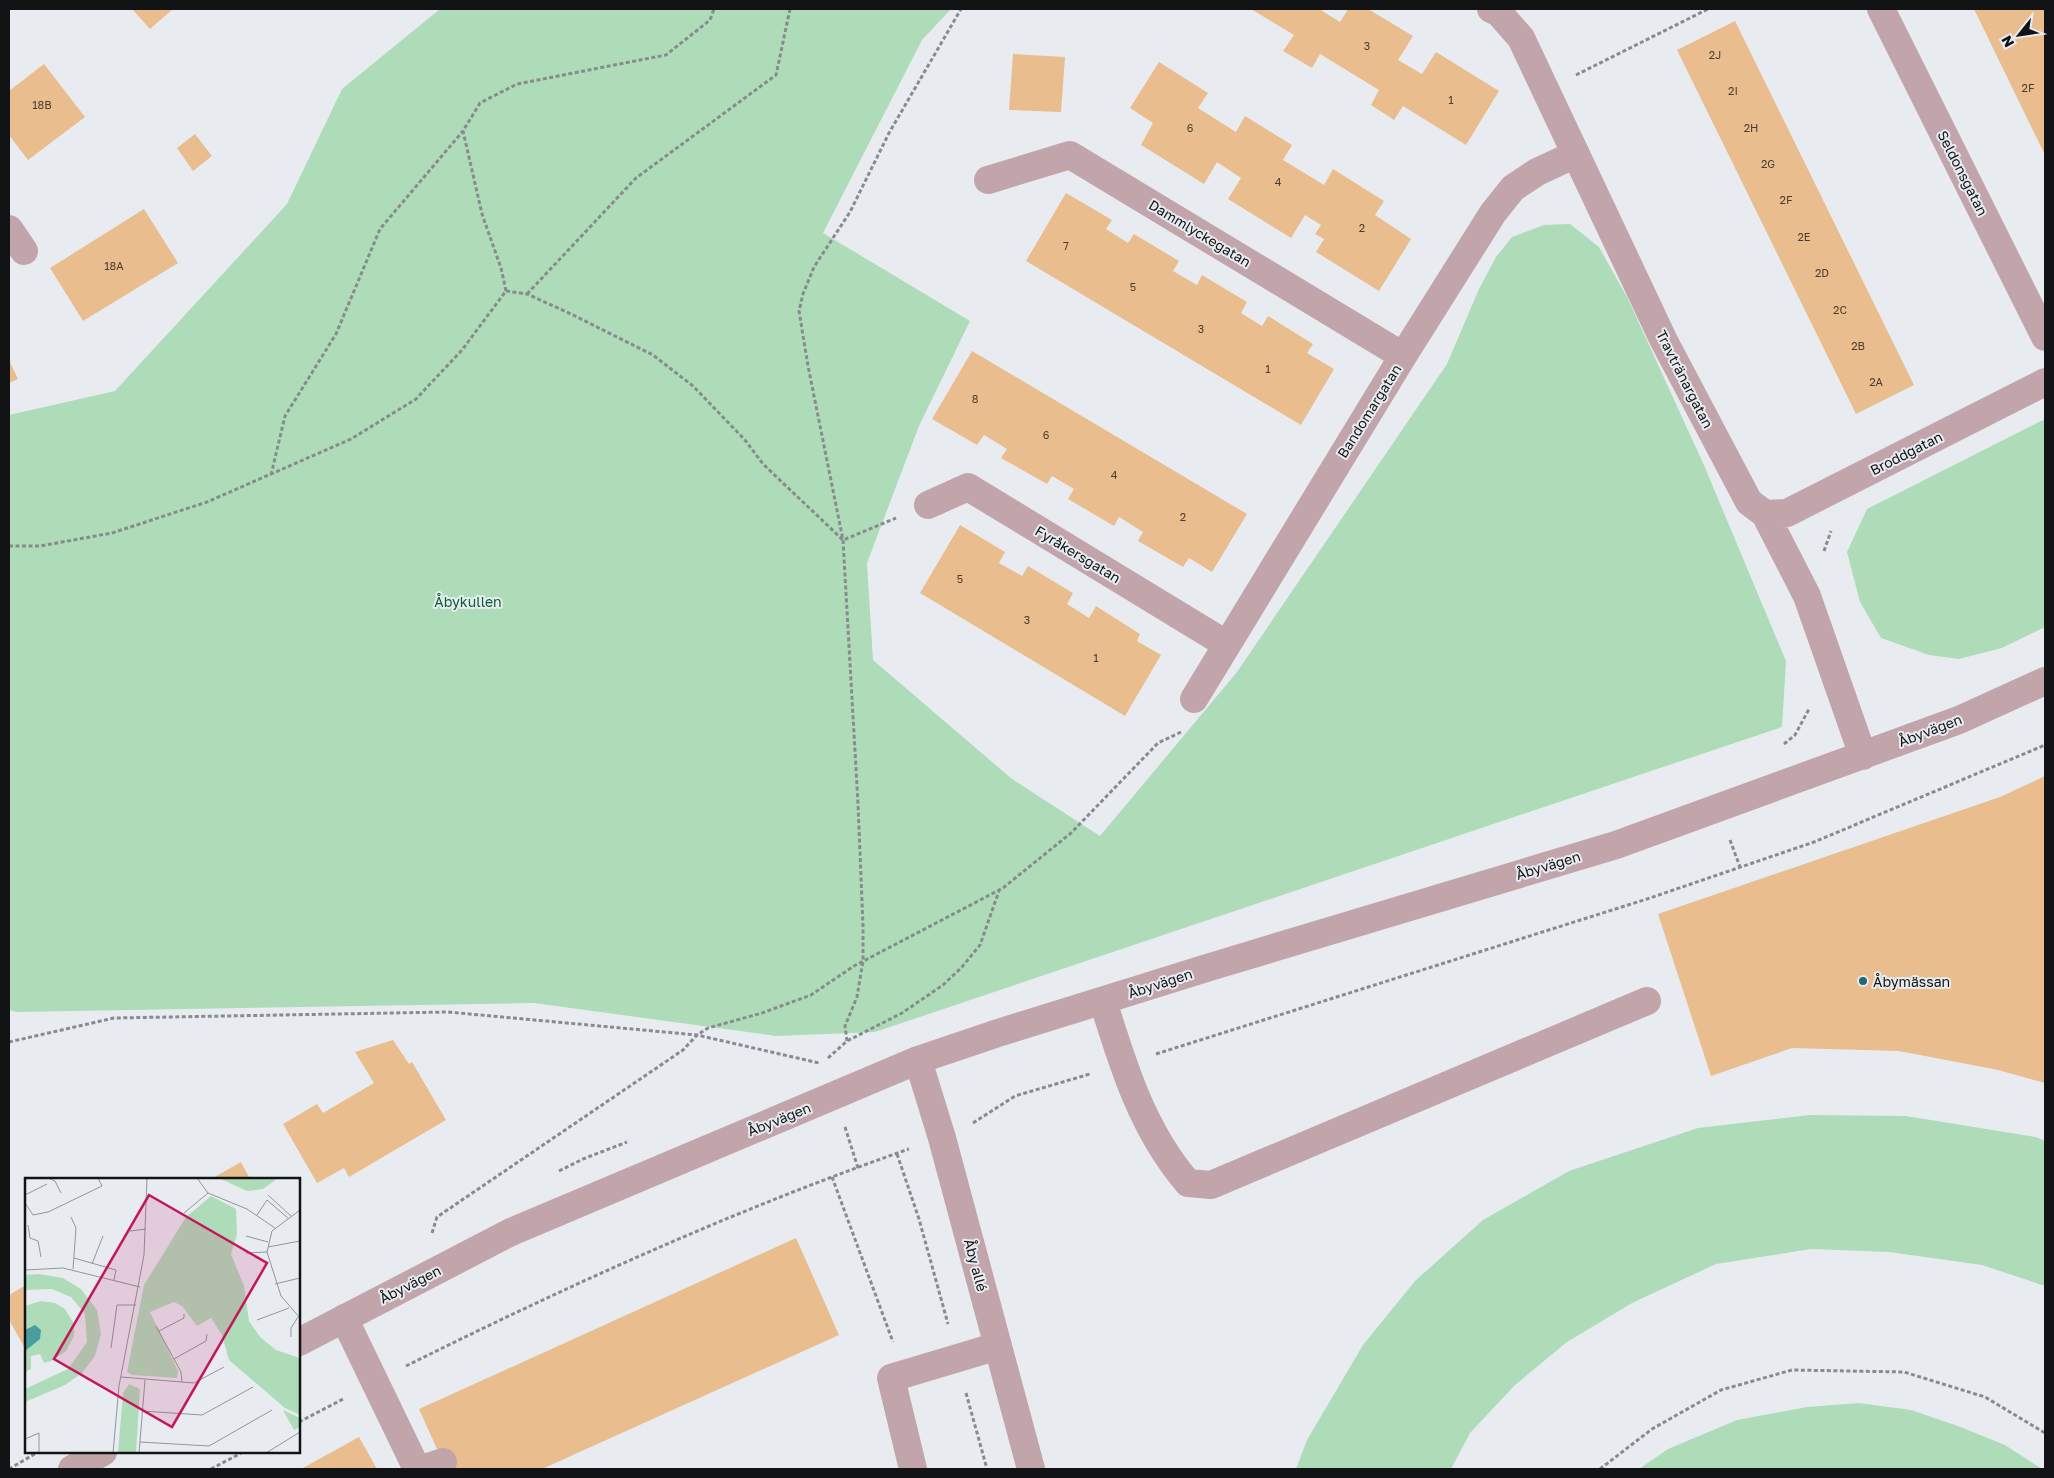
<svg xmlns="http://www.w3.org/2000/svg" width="2054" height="1478" font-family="'Golos Text',sans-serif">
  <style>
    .green { fill: #aedcb9 }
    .building { fill: #e9bd8e }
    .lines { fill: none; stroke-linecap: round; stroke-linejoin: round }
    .path { stroke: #888b8e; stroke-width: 3; stroke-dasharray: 4 2.5; stroke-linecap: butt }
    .minor { stroke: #c2a4ab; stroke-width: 28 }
    .poi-dot { fill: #1f6a73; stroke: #e8ecf1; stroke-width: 2 }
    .labels { text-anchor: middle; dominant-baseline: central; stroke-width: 4; stroke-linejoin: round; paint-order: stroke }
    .number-label { font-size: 11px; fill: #483e33 }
    .street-label { font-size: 14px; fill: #121315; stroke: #e8ecf1 }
    .park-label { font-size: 14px; fill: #06602f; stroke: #e8ecf1 }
    .poi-label { font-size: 14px; fill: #121315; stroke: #e8ecf1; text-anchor: start }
    .inset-road { fill: none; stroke: #929599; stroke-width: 1 }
    .view { fill: #c2185b; fill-opacity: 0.15; stroke: #c2185b; stroke-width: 2.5 }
    .inset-edge { fill: none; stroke: #121315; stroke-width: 2.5 }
  </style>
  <rect width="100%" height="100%" fill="#e8ecf1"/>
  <path class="green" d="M440 9H951L922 40 823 233 970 321 919 426 867 563 873 660 1012 779 1100 836 1237 672 1447 364 1479 289 1496 257 1512 237 1544 225 1570 224 1599 247 1628 299 1703 463 1786 661 1782 727 875 1032 776 1036 534 1003 17 1012 9 1010V415L115 391 287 204 342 89Z
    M2045 419V627L2002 648 1959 659 1929 655 1881 638 1860 602 1847 552 1867 509Z
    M1809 1115 1906 1116 2036 1137 2045 1141V1286L1982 1265 1889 1252 1811 1249 1716 1264 1632 1303 1567 1342 1515 1385 1470 1433 1451 1469H1296L1307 1440 1363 1345 1415 1281 1483 1220 1569 1171 1698 1128Z
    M1859 1403 1911 1410 1958 1426 2005 1445 2042 1469H1639L1668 1449 1737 1420 1807 1407Z"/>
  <path class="building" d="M132 9H173L150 29Z
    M1251 9H1319L1340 22 1348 9H1368L1413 36 1398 60 1422 74 1436 52 1499 91 1466 145 1403 106 1394 120 1371 105 1379 90 1320 54 1312 68 1283 51 1294 35Z
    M1974 9H2044L2045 12V155Z
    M1735 21 1914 385 1856 414 1677 50Z
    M1013 54 1065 57 1061 112 1009 110Z
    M1159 62 1208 93 1198 108 1236 132 1245 116 1292 145 1283 160 1324 185 1333 169 1384 201 1375 215 1411 239 1379 291 1316 252 1324 239 1315 234 1321 225 1305 215 1291 238 1228 199 1241 178 1217 162 1204 184 1141 145 1153 123 1130 108Z
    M44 64 85 117 28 160 9 135V91Z
    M195 134 212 156 193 171 177 148Z
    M1066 193 1112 220 1106 229 1128 243 1134 234 1179 261 1173 271 1197 285 1202 275 1247 302 1241 313 1262 326 1268 316 1313 344 1307 353 1334 369 1301 425 1026 261Z
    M144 209 178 263 83 321 50 268Z
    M972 351 1247 514 1212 572 1189 558 1183 567 1138 541 1143 532 1119 517 1114 526 1068 499 1074 489 1052 476 1047 484 1001 458 1007 449 984 435 977 445 932 419Z
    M9 360 18 379 9 383Z
    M960 525 1005 552 999 563 1022 576 1028 566 1073 593 1067 604 1089 618 1096 606 1140 634 1137 641 1161 655 1125 716 920 593Z
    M2045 776V1083L1998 1070 1899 1051 1792 1048 1711 1076 1658 914 2000 797Z
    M393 1040 409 1064 412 1062 446 1120 349 1177 344 1168 317 1183 283 1124 317 1104 323 1113 374 1083 355 1052Z
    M241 1162 250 1179H211Z
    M796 1238 839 1335 542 1469H446L419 1409Z
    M26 1285V1350L9 1320V1295Z
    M359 1437 377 1469H301Z"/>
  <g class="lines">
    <path class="path" d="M1576 75 1708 9
      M506 291 527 294 571 314 653 355 693 386 745 440 763 464 843 540 896 518
      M527 294 636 178 776 75 790 9
      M271 475 285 416 336 334 380 229 463 131
      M9 546H40L112 533 207 502 351 439 416 399 462 350 506 291 501 268 482 214 463 131 480 103 517 84 666 55 710 20 714 9
      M1824 551 1831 531
      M1784 744 1795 735 1809 709
      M1730 840 1740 867
      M847 1041 845 1026 857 997 863 961V926L858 804 843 540 808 366 799 311 803 294 814 267 850 212 889 133 961 9
      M9 1042 114 1018 448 1012 697 1035 819 1063
      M1156 1054 1647 899 1814 842 2045 745
      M828 1058 847 1041 902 1013 943 985 962 967 980 945 999 891
      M973 1123 1015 1096 1090 1074
      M845 1127 858 1168
      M897 1154 919 1219 948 1324
      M559 1171 583 1159 627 1142
      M832 1177 893 1342
      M432 1233 437 1217 683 1050 697 1035 708 1028 762 1013 811 995 854 966 1003 888 1071 833 1158 743 1181 732
      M406 1366C569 1285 737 1209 909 1149
      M966 1393 987 1469
      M299 1422 345 1398
      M9 1469 38 1452
      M211 1469 243 1452
      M1600 1469 1652 1429 1721 1390 1792 1370 1904 1372 1985 1397 2045 1433"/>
    <path class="minor" d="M1491 9 1499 13 1521 38 1664 341 1749 502 1765 514 1807 596 1863 756
      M1881 9 2045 337
      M988 180 1070 155 1403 356
      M9 229 24 251
      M928 505 968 487 1226 644
      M1765 514 1787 513 2045 382
      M1194 699 1403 356 1493 213 1513 188 1537 172 1576 154
      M1103 1001C1123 1066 1143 1131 1188 1183L1211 1185 1647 1001
      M918 1060 942 1138 1031 1469
      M344 1318 415 1465 422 1469 443 1462
      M299 1342 511 1232 918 1060 998 1033 1210 967 1616 845 1959 720 2045 681
      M72 1469 103 1452
      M913 1469 891 1378 998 1346"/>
  </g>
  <circle class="poi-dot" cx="1863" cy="981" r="5"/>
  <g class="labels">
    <g class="number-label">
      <text x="1367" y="45">3</text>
      <text x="1715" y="54">2J</text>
      <text x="2028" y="87">2F</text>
      <text x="1733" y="90">2I</text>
      <text x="1451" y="99">1</text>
      <text x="42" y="104">18B</text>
      <text x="1190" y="127">6</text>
      <text x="1751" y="127">2H</text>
      <text x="1768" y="163">2G</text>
      <text x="1278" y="181">4</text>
      <text x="1786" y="199">2F</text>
      <text x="1362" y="227">2</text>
      <text x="1804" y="236">2E</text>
      <text x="1066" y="245">7</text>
      <text x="114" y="265">18A</text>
      <text x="1822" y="272">2D</text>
      <text x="1133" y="286">5</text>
      <text x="1840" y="309">2C</text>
      <text x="1201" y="328">3</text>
      <text x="1858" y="345">2B</text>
      <text x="1268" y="368">1</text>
      <text x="1876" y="381">2A</text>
      <text x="975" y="398">8</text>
      <text x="1046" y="434">6</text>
      <text x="1114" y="474">4</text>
      <text x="1183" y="516">2</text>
      <text x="960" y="578">5</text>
      <text x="1027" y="619">3</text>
      <text x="1096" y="657">1</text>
    </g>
    <g class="street-label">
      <text transform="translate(1963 173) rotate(63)">Seldonsgatan</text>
      <text transform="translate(1200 233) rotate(31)">Dammlyckegatan</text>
      <text transform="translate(1685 379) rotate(63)">Travtränargatan</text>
      <text transform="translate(1369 411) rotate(-58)">Bandomargatan</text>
      <text transform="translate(1906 453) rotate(-27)">Broddgatan</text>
      <text transform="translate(1078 554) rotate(31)">Fyråkersgatan</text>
      <text transform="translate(1930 730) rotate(-21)">Åbyvägen</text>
      <text transform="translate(1548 865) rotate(-17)">Åbyvägen</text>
      <text transform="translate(1160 983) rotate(-18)">Åbyvägen</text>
      <text transform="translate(779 1119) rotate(-22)">Åbyvägen</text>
      <text transform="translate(976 1265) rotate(75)">Åby allé</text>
      <text transform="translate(410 1284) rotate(-27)">Åbyvägen</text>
    </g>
    <g class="park-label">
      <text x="468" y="601">Åbykullen</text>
    </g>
    <g class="poi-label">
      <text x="1873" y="981">Åbymässan</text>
    </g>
  </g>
  <g transform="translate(25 1178)">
    <rect width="275" height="275" fill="#e8ecf1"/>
    <path d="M194 0H253L238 11 222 13ZM186 18 211 31 212 56 206 76 219 108 224 143 235 159 251 172 275 180V237L260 230 204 182 197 157 186 140 172 148 157 128 149 124 125 134 153 193 152 200 107 197 102 194 119 107 161 39ZM14 96 38 100 56 111 72 132 76 156 70 178 57 195 40 207 0 224V211L43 191 62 164 60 136 46 119 27 111 0 112V97ZM16 123 30 125 40 131 49 146V158L41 173 26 183 19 185 15 176 6 178V191L0 194V128ZM104 206 115 211 111 275H93L98 215ZM258 232 275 240V249L269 252Z" fill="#aedcb9"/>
    <path d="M10 147 16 152 15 161 0 173V152Z" fill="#4a9d9d"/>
    <path class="inset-road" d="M23 0 30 3 36 15M172 0 183 15 222 31 250 50M0 17 22 6M243 17 267 39M0 25 8 37 23 34 77 8 73 0M275 32 247 53 242 74 256 118 275 140M159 35 183 15M232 37 242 22 264 41M46 39 51 50 48 91M3 47 5 60 13 63 16 79M105 53 121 51M221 58 243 64M243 69 275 63M221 75 242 74M49 80 91 92 89 102M67 86 78 58M0 92 38 90 115 109M250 106 275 100M232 142 264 130M131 148 156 194 157 204M134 153 159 140V136M266 159V150L273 139M86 170 92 127H111M149 181 181 163 182 156M96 199 169 205 199 189M117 233 177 237 228 209M0 261 14 255V274M115 264 184 268 247 232M88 275 94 208 119 77 122 0M114 275 120 202M241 275 275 254"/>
    <path class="view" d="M124 17 242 85 147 249 29 181Z"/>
    <rect width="275" height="275" class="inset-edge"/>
  </g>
  <rect width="2054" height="1478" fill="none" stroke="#121315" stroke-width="20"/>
  <g transform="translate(2019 35) rotate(240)" stroke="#e8ecf1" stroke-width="4" paint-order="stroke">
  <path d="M0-4L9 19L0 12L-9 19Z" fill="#121315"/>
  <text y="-8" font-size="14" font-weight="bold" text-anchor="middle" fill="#121315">N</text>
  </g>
</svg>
